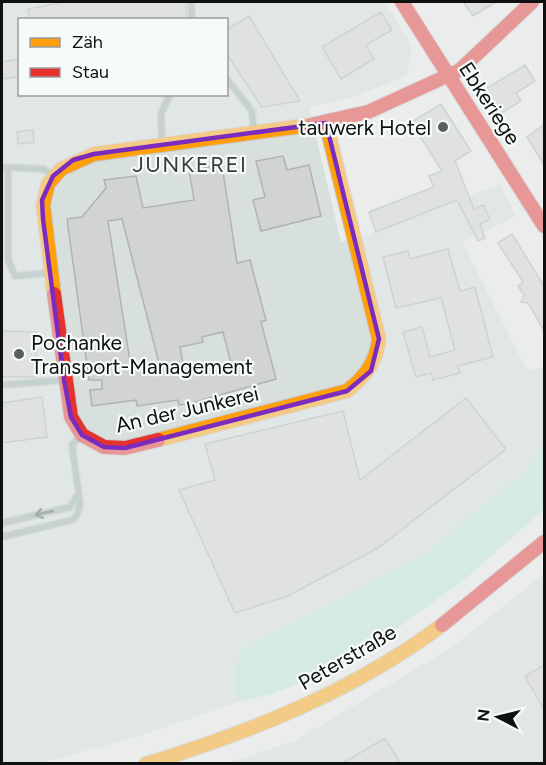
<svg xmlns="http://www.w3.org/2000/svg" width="546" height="765" font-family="Figtree,sans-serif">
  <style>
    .built { fill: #d8e0dd; fill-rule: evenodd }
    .green { fill: #bfe6db }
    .building { fill: #d2d4d3; stroke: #b0b3b2; stroke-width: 1.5; fill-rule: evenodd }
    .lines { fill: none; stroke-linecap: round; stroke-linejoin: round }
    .lane-casing { stroke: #c8c9c9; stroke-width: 9 }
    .slow-casing { stroke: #c8c9c9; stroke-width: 16 }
    .jam-casing { stroke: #c8c9c9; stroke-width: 16 }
    .lane { stroke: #9bb1ab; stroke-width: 6 }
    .slow { stroke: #ff9f0a; stroke-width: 14 }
    .jam { stroke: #e5322d; stroke-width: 14 }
    .oneway { stroke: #55615e }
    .marked { fill: none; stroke: #7b2cbf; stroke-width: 4.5; stroke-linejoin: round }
    .poi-dot { fill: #5c5e5d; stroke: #f6fbf9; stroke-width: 2 }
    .labels { text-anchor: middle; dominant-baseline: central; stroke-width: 4.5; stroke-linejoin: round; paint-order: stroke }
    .street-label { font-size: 21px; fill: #0f1110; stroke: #f6fbf9 }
    .poi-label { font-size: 21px; fill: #0f1110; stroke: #f6fbf9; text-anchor: end }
    .neighbourhood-label { font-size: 22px; letter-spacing: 1.5px; fill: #393c3b; stroke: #f6fbf9 }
  </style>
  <rect width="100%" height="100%" fill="#eaedec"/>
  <path class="built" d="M2 2H385L412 46 407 75 352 98 309 107 341 242 376 232 500 184 516 216 462 242 527 371 544 366V448L525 472 426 553 241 651 234 671 238 702 140 736 41 763H2ZM20 20H226V94H20Z
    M544 574V763L225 764 296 740 451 648Z"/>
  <path class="green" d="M544 448V509L469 576 369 649 324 674 271 694 238 702 234 671 241 651 426 553 525 472Z"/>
  <path class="building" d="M64 2H186L187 20H30L28 9Z
    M463 2H496L473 16Z
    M381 12 392 30 366 45 374 59 341 79 322 47Z
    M249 16 300 101 262 107 226 53V30Z
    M20 59V76L2 79V62Z
    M525 65 535 81 516 93 521 101 497 116 482 91Z
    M441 104 471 151 455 161 474 209 483 205 490 219 480 224 485 238 478 241 457 200 376 232 369 212 434 187 429 176 442 171 418 133 412 137 405 126Z
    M544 125V165L527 137Z
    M33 130 34 142 18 144 17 132Z
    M283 156 287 170 309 165 321 216 261 231 253 200 265 197 256 161Z
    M222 165 237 263 250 260 266 320 261 322 276 379 192 403 179 405 178 400 137 406 136 400 92 406 90 390 102 389V380H89L67 219 82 217 106 188 104 180 136 176 143 208 194 200 189 170ZM122 219 159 363 131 367 108 221ZM223 332 231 363 185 374 180 347 203 342 202 337Z
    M512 234 544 286V331L528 303 521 302 524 295 518 286 523 282 498 243Z
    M448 249 460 291 475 287 493 357 458 366 460 373 433 380 431 373 416 377 403 332 422 327 430 357 455 350 441 298 396 308 383 257 408 251 410 259Z
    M2 331 37 332 36 377H2Z
    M42 397 47 437 2 443V403Z
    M466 398 506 449 378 548 288 596 235 613 179 490 215 480 205 444 343 411 360 480Z
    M544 665V710L525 676Z
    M385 738 401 764H341Z"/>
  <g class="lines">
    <g class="lane-casing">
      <path id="lane" d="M191 2 192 20
        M226 78 252 111 254 131
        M162 143 161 114 170 94
        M2 167 44 169 52 175
        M8 168V259L15 276 49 273
        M2 385 64 380
        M2 523 70 507 77 496
        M2 537 72 520 77 515 80 504 72 445 81 435"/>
    </g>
    <g class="slow-casing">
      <path id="slow" d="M54 294 43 205 48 184 61 169 94 154 310 125
        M158 440 347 391C365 377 376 363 379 339L326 123
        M146 764C251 732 354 691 442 625"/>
    </g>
    <g class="jam-casing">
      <path id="jam" d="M402 2 544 226
        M310 125 368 112 460 70 532 2
        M54 294 71 417 82 435 104 447 125 448 158 440
        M442 625 544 542"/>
    </g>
    <use href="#lane" class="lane"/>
    <use href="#slow" class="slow"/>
    <use href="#jam" class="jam"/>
  </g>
  <defs><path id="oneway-shaft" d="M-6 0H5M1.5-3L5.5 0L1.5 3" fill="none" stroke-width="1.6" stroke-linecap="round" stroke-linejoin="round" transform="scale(1.5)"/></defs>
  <use class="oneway" href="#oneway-shaft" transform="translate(44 513) rotate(167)"/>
  <path d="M0 0H546V765H0ZM326 123 379 339 371 371 347 391 125 448 104 447 82 435 71 417 64 380 43 219 42 200 53 176 73 160 94 154Z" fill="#eaedec" fill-opacity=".55" fill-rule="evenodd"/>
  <path class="marked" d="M326 123 379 339 371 371 347 391 125 448 104 447 82 435 71 417 64 380 43 219 42 200 53 176 73 160 94 154Z"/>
  <g class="poi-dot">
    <circle cx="443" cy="127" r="6"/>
    <circle cx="19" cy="354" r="6"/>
  </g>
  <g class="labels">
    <g class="street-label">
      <text transform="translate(490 103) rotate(57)">Ebkeriege</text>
      <text transform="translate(187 409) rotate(-13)">An der Junkerei</text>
      <text transform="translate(347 657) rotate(-30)">Peterstraße</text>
    </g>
    <g class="poi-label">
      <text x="431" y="127">tauwerk Hotel</text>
      <text x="31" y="342" text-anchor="start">Pochanke<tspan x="31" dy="24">Transport-Management</tspan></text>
    </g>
    <g class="neighbourhood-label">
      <text x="190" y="164">JUNKEREI</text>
    </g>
  </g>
  <rect width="546" height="765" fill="none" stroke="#0f1110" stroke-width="6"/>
  <rect x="18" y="18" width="210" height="78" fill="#f6fbf9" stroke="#9a9d9c" stroke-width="1.5"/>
  <rect x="30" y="38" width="30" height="9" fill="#ff9f0a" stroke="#9a9d9c" stroke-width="1.5"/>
  <text x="72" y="48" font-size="18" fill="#0f1110">Zäh</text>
  <rect x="30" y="68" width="30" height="9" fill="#e5322d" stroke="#9a9d9c" stroke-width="1.5"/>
  <text x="72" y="78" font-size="18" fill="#0f1110">Stau</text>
  <g transform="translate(498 717) rotate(277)" stroke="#f6fbf9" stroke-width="4.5" paint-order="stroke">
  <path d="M0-4.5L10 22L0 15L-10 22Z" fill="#0f1110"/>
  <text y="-9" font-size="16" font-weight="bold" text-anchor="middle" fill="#0f1110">N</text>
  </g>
</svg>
